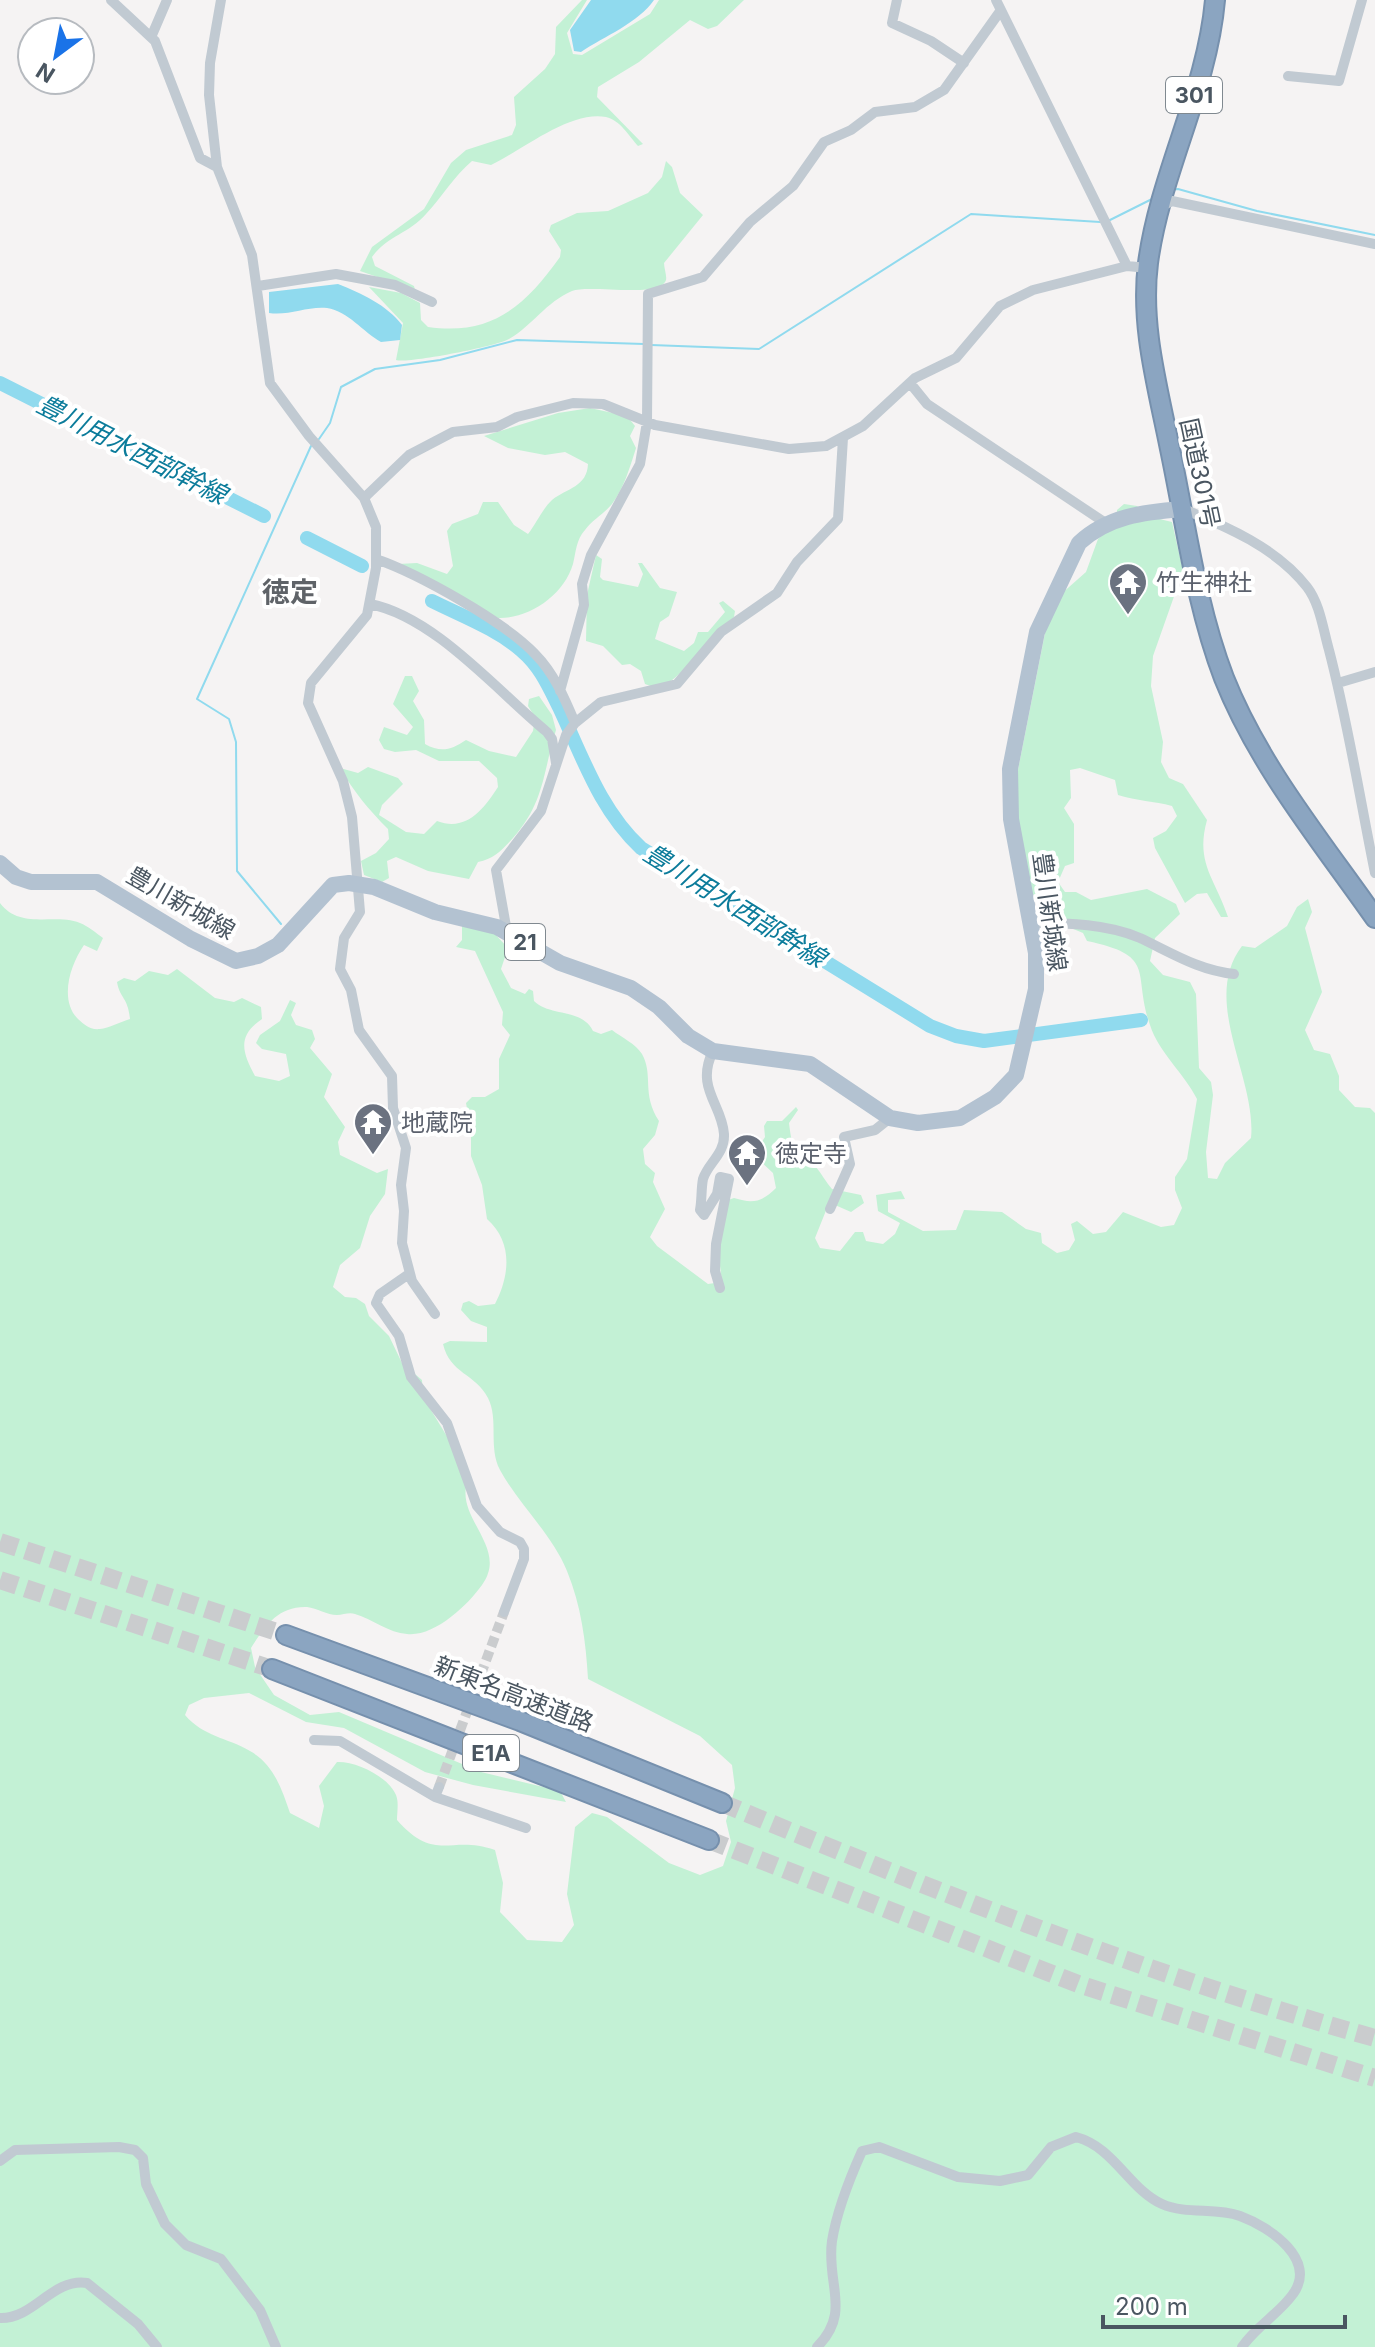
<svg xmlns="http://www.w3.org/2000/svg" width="1375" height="2347" font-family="Inter,'Noto Sans JP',sans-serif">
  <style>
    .green { fill: #c3f1d5 }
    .water { fill: #90daee }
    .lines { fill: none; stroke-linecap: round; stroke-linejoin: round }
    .stream { stroke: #90daee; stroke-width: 2 }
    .river { stroke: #90daee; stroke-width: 14 }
    .street-tunnel { stroke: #caccce; stroke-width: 10; stroke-dasharray: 10 5; stroke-linecap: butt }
    .highway-tunnel { stroke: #caccce; stroke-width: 18; stroke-dasharray: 18 9; stroke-linecap: butt }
    .highway-casing { stroke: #7690ad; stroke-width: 22 }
    .street { stroke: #c1cad2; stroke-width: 10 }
    .primary { stroke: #b3c2d1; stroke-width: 16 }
    .highway { stroke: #8ba5c1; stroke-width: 18 }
    .labels { text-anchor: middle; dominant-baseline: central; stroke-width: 8; stroke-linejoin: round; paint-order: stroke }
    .shield { fill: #fff; stroke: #808990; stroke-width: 2 }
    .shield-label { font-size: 22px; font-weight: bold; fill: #4a5661 }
    .street-label { font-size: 24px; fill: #4a5661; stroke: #fff }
    .worship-label { font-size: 24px; fill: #5b616d; stroke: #fff; text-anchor: start }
    .water-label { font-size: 26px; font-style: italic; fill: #0c7c9b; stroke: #fff }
    .quarter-label { font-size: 28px; font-weight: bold; fill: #5f6368; stroke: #fff }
  </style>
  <rect width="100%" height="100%" fill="#f5f3f3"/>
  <path class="green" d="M582 0H587L567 33 573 54 582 55 650 14 659 0H744L717 26 708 29 690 20 639 62 598 87 597 97 643 144 638 146C629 136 620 120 606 117 570 110 521 151 491 165L472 161C454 176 442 197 426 214 410 233 387 236 372 257L375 266 414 286 415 290 360 271 372 247 424 209 451 163 466 150 512 135 516 125 514 97 545 69 555 54 556 27Z
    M666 161 672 167 680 193 703 215 664 263C664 268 667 276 666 280 660 299 590 284 572 291 546 302 532 326 509 339 498 346 406 364 396 360L403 323 369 287 401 293 420 303 421 320 428 327C492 336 525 306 560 257L561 250 549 231 551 225 577 213 608 211 648 193 662 177Z
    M590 408 627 416 635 426 630 436 636 448C630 467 624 488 612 504 604 514 592 520 585 530 576 540 576 552 573 564 564 595 529 619 498 618L398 564 417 563 447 574 453 566 447 531 452 524 478 514 483 502H498L514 525 528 534C536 524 543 508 552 500 567 488 587 487 588 464L565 452 545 455 508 448 484 436 558 413Z
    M1124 504 1137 506 1147 516 1172 522 1183 571 1153 656 1151 686 1163 742 1161 762 1169 778 1183 784 1207 820C1195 863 1215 878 1228 917H1221L1207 893 1197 894 1185 903 1155 848 1153 838 1166 831 1177 816 1172 806C1154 801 1137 801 1118 795L1115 780 1080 768 1070 770 1071 798 1064 808 1074 824V863L1065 866 1058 882 1065 892H1076L1091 900 1147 889 1176 904 1180 914 1155 938 1150 961 1163 975 1190 982 1196 994 1199 1068 1211 1082 1213 1095 1206 1152 1208 1178 1217 1179 1225 1163 1251 1138C1257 1078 1200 1001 1242 946L1255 948 1287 926 1297 907 1308 899 1312 912 1305 928 1322 992 1305 1030 1314 1050 1330 1054 1339 1076V1090L1355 1107 1370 1108 1375 1113V2347H0V903C20 930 54 913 80 923 88 926 96 933 103 938L97 951 84 945C70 965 59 1000 78 1019 85 1025 89 1030 100 1029 109 1028 120 1022 130 1019 128 997 120 999 117 982L124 978 135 981 149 971 168 975 177 969 215 998 234 1002 242 998 261 1007 262 1019C237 1036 242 1052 255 1076L279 1081 290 1076 286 1054 262 1049 256 1043 260 1035 280 1021 290 1000 296 1003 291 1015 296 1025 312 1030 315 1039 310 1048 332 1074 324 1097 345 1127 338 1142 340 1155 377 1173 388 1169 385 1194 370 1216 360 1248 340 1265 333 1287 345 1297 356 1298 365 1304 369 1316 389 1336 402 1363 422 1380 423 1397 448 1438 467 1483C456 1519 509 1548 482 1585 467 1606 434 1637 407 1634 389 1633 372 1619 355 1614 349 1612 343 1615 337 1615 327 1615 317 1608 307 1607 278 1606 265 1626 251 1648L255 1667 274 1695 310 1715 339 1712 481 1772 560 1791 566 1802 473 1785 425 1772 344 1728 306 1722 249 1693 204 1698 189 1705 185 1715C204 1737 226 1737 250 1751 274 1764 282 1790 290 1813L319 1828 324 1806 319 1786 337 1762C355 1761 388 1776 396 1795 399 1802 397 1813 397 1820 436 1864 450 1834 495 1850L503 1883 500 1912 527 1940 562 1942 574 1925 567 1894 575 1827 592 1813 607 1817 669 1863 700 1875 723 1866 731 1842 726 1821 735 1788 732 1765 700 1736 588 1679C586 1642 581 1605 567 1571 552 1534 519 1505 500 1470 488 1447 499 1420 488 1398 475 1373 450 1374 443 1344L450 1341 487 1342V1327L471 1321 461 1310 463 1303 469 1301 478 1306 495 1304C510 1275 513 1242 487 1219L482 1185 471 1156V1131L466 1103 472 1097H485L499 1089V1059L510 1035 502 1025 503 1012 475 951 456 947 462 940V925L494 933 508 948 501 969 511 988 525 994 529 989 533 991 534 1001C550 1017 582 1008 593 1031L601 1034 612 1030C621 1037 636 1044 642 1054 654 1076 641 1093 659 1121L655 1135 643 1149 645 1164 655 1173 653 1182 665 1209 650 1237 657 1246 708 1284 722 1282 717 1241 728 1200 734 1198C753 1204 762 1202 776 1188L773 1173 757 1158 737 1159 738 1154 757 1149 765 1137 764 1126 767 1121H782L796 1107 798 1110 789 1123C793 1156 795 1146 816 1167 821 1173 826 1182 832 1189L861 1195 864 1203 851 1212 835 1205 827 1208 815 1238 820 1248 840 1251 855 1232H863L866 1241 883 1244 895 1234 900 1223 878 1211 876 1195 901 1191 905 1199 888 1200V1212L923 1231 956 1230 964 1210 1002 1212 1026 1229 1041 1233 1042 1243 1057 1253 1069 1250 1075 1240 1071 1224 1077 1221 1093 1234 1106 1232 1123 1212 1161 1227 1174 1225 1182 1208 1175 1190V1177L1187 1159 1197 1099C1184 1073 1159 1053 1150 1025 1132 972 1158 956 1087 941L1083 933 1047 918 1029 887 1016 820 1015 785 1045 633 1060 595 1086 572 1098 539 1117 523V510Z
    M596 555 602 559 600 577 603 580 638 587 643 574 638 563H642L660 588 677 592 669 616 660 622 655 639 684 651 694 643 698 632H708L725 612 719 603 723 601 735 611 734 617C706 640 690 671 659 689L645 684 641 671 630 664 622 665 603 646 586 641 587 595Z
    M405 676H412L419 691 413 701 424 720 425 744C441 753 451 750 466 740L489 751 516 757 533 731 535 717 528 706 529 699 539 696 552 715 556 730C543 771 545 802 513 838 502 850 494 859 478 862L469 879 428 871 396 857 387 861 389 878 382 882 364 875 361 861 376 853 389 839 388 829C369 810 354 792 340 768L358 773 368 767 398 778 403 784 382 805 379 815 406 832 424 834 437 821C466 832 483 810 498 787L497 778 479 761H439L416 750 395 752 384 749 379 740 384 727 407 735 413 727 393 704Z"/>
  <path class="water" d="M591 0H654C638 23 605 36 581 52L574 51 570 30Z
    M338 284C361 293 387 305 402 325L400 340 381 342C363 332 348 311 327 308 307 306 289 316 269 313V292Z"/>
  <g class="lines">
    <path class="stream" d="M1171 190 1178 189 1257 211 1375 235
      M1110 220 1154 198
      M651 345 759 349 971 214 1100 222
      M319 439 330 423 341 387 375 369 440 360 517 340 644 344
      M281 924 237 871 236 742 229 719 197 699 311 446"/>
    <path class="river" d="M0 383 264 516
      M307 538 362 566
      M432 601C462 616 497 629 522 651 540 666 549 687 559 707 583 758 600 810 641 848L930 1026 956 1036 984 1041 1141 1020"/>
    <path class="street-tunnel" d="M439 1787 504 1612"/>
    <path class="highway-tunnel" d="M0 1542 286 1635
      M0 1580 272 1669
      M722 1803C936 1892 1151 1976 1375 2038
      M709 1840 1078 1984 1375 2078"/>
    <g class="highway-casing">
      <path id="highway" d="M1215 0C1207 91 1160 173 1148 263 1140 326 1158 388 1170 449 1186 525 1196 605 1224 678 1259 766 1321 841 1375 918
        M286 1635 520 1721 722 1803
        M272 1669 709 1840"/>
    </g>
    <path class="street" d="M111 0 155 41 200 158 217 167
      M221 0 210 63 209 95 217 167 252 255 270 383 309 436 364 498 376 527V568L367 615 311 683 308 703 343 781 352 817 360 912 344 938 340 969 351 990 359 1030 392 1076 393 1108 406 1148 401 1185 404 1211 402 1243 412 1281 435 1314
      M897 0 892 23 931 41 964 63
      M996 0 1127 266
      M152 35 167 0
      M1288 76 1339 81 1362 0
      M1160 207 1172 201 1375 244
      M258 286 336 274 395 285 432 302
      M910 383 927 404 1107 524
      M364 498 409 455 453 432 497 427 517 417 573 403 603 404 655 425 789 449 826 446 863 426 915 378 956 358 1000 306 1033 290 1127 266 1148 268
      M1183 509C1226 526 1277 548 1307 587 1320 604 1323 629 1329 650 1348 723 1360 799 1375 873
      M376 559C419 574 505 622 535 654 554 673 565 699 575 723
      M370 604C435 617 497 691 547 732L552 739 556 763
      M1338 683 1375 672
      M560 691 584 605 582 584 591 555 640 464 647 422 648 294 703 277 750 222 793 186 824 142 851 130 875 112 915 107 944 90 1001 10
      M1030 920 1034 923C1068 923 1108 924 1140 938 1172 953 1198 970 1234 974
      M507 932 496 870 541 811 566 735 575 723 601 702 677 684 721 632 777 593 797 562 838 519 843 438
      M713 1051C695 1088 722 1104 724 1134 725 1154 708 1163 703 1179 701 1189 702 1200 700 1210L704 1215 717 1194 720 1177 729 1179 716 1244 715 1271 720 1288
      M830 1209 850 1164 844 1137 875 1130 890 1118
      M409 1274 380 1294 376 1303 399 1336 411 1377 447 1423 477 1506 500 1532 520 1542 524 1549V1559L504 1612
      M314 1740 340 1741 435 1797 439 1787
      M435 1797 526 1828
      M0 2161 15 2150 119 2147 135 2150 143 2158 146 2184 165 2224 186 2245 221 2259 260 2310 276 2347
      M0 2318C34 2319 52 2278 87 2283L138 2324 157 2347
      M817 2347C852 2312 826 2284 832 2241 837 2210 849 2180 862 2151L879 2147 958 2177 1000 2181 1028 2175 1051 2147 1076 2137C1114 2147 1129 2189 1162 2204 1187 2215 1215 2207 1240 2216 1270 2227 1318 2260 1293 2294 1279 2314 1256 2326 1242 2347"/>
    <path class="primary" d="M0 863 16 877 31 882H97L191 939 236 961 258 956 278 945 333 885 349 883 374 887 435 912 497 927 560 963 631 988 659 1007 688 1036 713 1051 810 1064 890 1118 918 1123 960 1118 995 1097 1016 1075 1036 989V953L1011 819 1010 769 1037 632 1079 543C1108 516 1144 512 1183 509"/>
    <use href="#highway" class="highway"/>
  </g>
  <defs>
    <g id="temple-pin" transform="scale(2)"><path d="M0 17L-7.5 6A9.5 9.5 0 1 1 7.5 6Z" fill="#6b7280" stroke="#fff"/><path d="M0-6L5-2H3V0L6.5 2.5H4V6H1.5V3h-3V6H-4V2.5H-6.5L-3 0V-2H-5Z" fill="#fff"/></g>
  </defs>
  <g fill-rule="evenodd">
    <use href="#temple-pin" x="1128" y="582"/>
    <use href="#temple-pin" x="373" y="1122"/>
    <use href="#temple-pin" x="747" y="1153"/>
  </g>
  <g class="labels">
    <g class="shield">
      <rect x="1166" y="77" width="56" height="36" rx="6"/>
      <rect x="505" y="924" width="40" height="36" rx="6"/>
      <rect x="463" y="1735" width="56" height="36" rx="6"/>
    </g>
    <g class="shield-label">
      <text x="1194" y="95">301</text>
      <text x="525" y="942">21</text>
      <text x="491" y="1753">E1A</text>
    </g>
    <g class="street-label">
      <text transform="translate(1200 473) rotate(78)">国道301号</text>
      <text transform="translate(181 903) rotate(30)">豊川新城線</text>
      <text transform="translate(1050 912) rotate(82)">豊川新城線</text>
      <text transform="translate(514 1694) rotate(21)">新東名高速道路</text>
    </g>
    <g class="worship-label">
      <text x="1156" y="582">竹生神社</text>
      <text x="401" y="1122">地蔵院</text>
      <text x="775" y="1153">徳定寺</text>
    </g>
    <g class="water-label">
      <text transform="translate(132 449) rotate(27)">豊川用水西部幹線</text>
      <text transform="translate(735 905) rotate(32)">豊川用水西部幹線</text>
    </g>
    <g class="quarter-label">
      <text x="290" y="592">徳定</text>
    </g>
  </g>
  <g transform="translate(56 56) rotate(212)"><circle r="38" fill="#ffffff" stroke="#b7bbc0" stroke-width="2"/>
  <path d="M0-6L14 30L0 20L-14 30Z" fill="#1a73e8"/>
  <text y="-12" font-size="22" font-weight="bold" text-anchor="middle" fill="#4a5661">N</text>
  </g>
  <path d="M1103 2315v12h242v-12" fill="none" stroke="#4a5661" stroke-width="4"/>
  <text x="1115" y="2315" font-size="24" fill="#4a5661" stroke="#ffffff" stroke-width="6" paint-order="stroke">200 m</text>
</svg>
